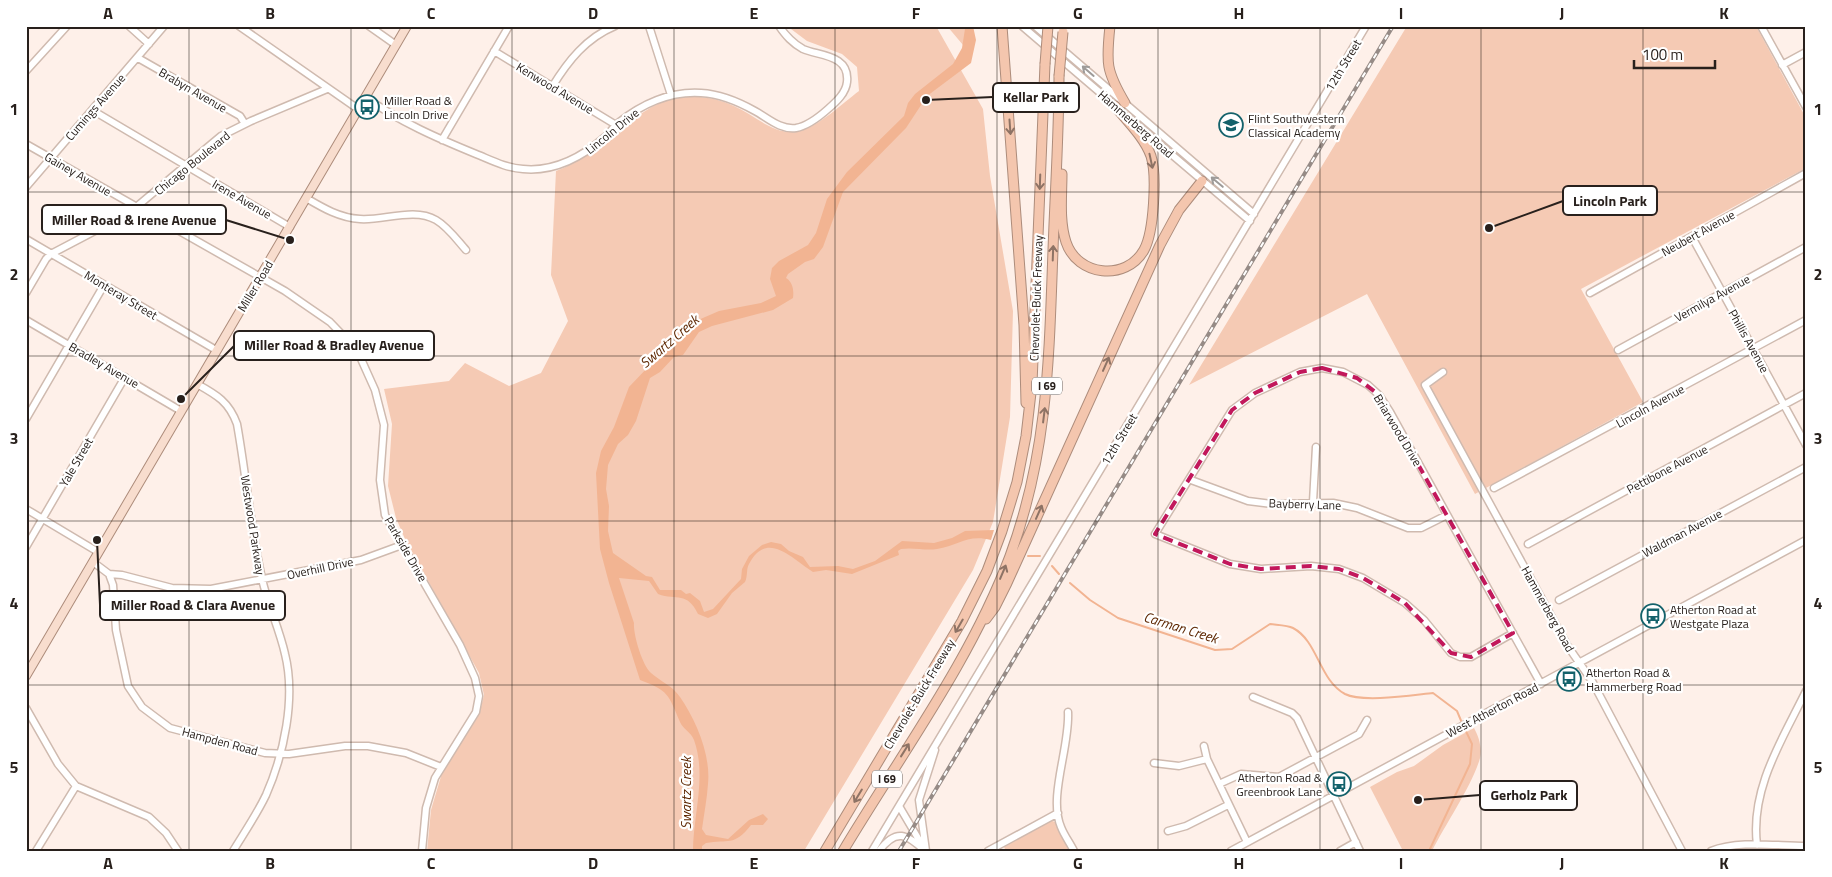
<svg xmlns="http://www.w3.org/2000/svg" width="1832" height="877" font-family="'Titillium Web',sans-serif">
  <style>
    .green { fill: #f5cab4 }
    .water { fill: #f2b492 }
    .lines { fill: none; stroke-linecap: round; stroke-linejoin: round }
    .stream { stroke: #f2b492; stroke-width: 2 }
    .minor-casing { stroke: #cfbaaf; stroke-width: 9 }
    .major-casing { stroke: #ad8c7b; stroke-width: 10 }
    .highway-casing { stroke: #ad8c7b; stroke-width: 11 }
    .minor { stroke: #fff; stroke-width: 6 }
    .major { stroke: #f8ddce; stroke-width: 8 }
    .highway { stroke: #f4c6ae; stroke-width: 9 }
    .rail-casing { stroke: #968b86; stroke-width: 4 }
    .rail { stroke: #fff; stroke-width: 2; stroke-dasharray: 5.5; stroke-linecap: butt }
    .highway-bridge-casing { stroke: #ad8c7b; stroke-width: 11; stroke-linecap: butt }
    .highway-bridge { stroke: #f4c6ae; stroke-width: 9 }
    .oneway { stroke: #9e9b99 }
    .oneway2 { stroke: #8e7365 }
    .marked { fill: none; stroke: #c2185b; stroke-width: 4; stroke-dasharray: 10 6; stroke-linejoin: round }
    .grid { fill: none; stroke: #28201c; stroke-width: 1; stroke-opacity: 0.55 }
    .labels { text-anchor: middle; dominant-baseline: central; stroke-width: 4.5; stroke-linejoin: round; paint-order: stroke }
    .shield { fill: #fff; stroke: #686360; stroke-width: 1 }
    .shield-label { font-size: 11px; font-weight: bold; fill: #28201c }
    .street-label { font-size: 12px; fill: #28201c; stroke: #fff }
    .poi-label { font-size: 12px; fill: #28201c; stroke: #fff; text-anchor: start }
    .water-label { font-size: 14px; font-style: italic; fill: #5d2600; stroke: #fff }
    .leader { fill: none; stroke: #28201c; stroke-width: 2 }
    .callout-dot { fill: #28201c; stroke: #fff; stroke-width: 2 }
    .callout { fill: #fff; stroke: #28201c; stroke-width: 2 }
    .callout-label { font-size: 14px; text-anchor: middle; font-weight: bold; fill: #28201c }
    .neatline { fill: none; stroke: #28201c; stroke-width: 2 }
    .grid-label { font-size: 16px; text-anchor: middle; font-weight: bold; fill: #28201c }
  </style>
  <rect width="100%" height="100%" fill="#fef0e9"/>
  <path class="green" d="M787 26H936L983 109 990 176 1013 311 1010 417 993 522 973 570 804 851H427L431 810 442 773 479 715 484 695 479 673 405 539 396 518 388 486 392 424 384 389 449 381 465 363 509 386 541 373 568 321 551 275 556 171C600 155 632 108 675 98 693 94 718 98 734 106 755 115 775 137 800 131 819 126 843 103 859 91L857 67 842 54 807 41Z
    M947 26H973L963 45Z
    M1407 26H1756L1806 118V168L1581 289 1643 402 1475 494 1367 294 1189 385Z
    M1474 728C1479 737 1482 747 1480 758 1473 784 1445 825 1432 851H1403L1370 787 1397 772 1414 766 1443 745Z
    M1050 820 1055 822 1070 851H1006L1003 845Z"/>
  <path class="water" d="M964 26H973L976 40 971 63 927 96 906 128 843 192 823 247 814 259 805 262 788 274 786 278C793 282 794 291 793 298L773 310 712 326 699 332 683 355 674 357 660 372 650 378 636 421 628 435 618 444 608 465 606 489 609 506 608 531 613 553 646 576 652 577 660 590H681L686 594 690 593 700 601 704 612 713 609 741 579 742 569 749 556 762 545 771 542 781 544 789 551 803 557 810 567 838 566 853 569 875 561 902 541 934 543 952 538 965 531 994 530 991 540C967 534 958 546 937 549 925 551 914 547 901 549L898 551 899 555 852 574 826 570 813 572C793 560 767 529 749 564 746 569 748 576 745 582L732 593 717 614 708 618 698 614C687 591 677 601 658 594L649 581 619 578 634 623C633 634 642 665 651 673 661 682 672 685 680 697 696 720 711 755 708 784 707 799 704 814 702 829L706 835 728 839 749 820 763 814 768 819 763 825H751C734 847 728 839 706 843L702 846V851H693C693 815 707 776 694 740 691 732 683 729 680 722 668 694 669 691 640 680L609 583 600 549 596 473 601 451 614 427 629 387 689 324 719 311 761 303 776 296 770 279 772 268 779 261 808 245 816 233 827 199 847 172 904 116 908 103 915 94 953 64 962 48 965 29Z"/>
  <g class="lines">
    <path class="stream" d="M1028 556H1040
      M1052 566 1059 574
      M1070 583 1090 600 1118 618 1215 650 1232 649 1270 624C1277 625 1287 625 1293 628 1318 641 1319 680 1345 694 1363 703 1413 695 1433 693L1457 711 1462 723
      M1429 851 1470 764 1472 744 1464 727"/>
    <g class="minor-casing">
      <path id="minor" d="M129 26 149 44
        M239 26 358 109
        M369 26 396 45
        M649 26 671 95
        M1022 26 1118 108
        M1035 26 1254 214
        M1761 26 1806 107
        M494 51 616 125
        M138 58 240 116 245 124
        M1782 65 1806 52
        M26 71 67 26
        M552 87C568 61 586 38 615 26
        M365 97C400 122 437 138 476 154 491 160 506 168 523 169 554 172 582 157 605 137 610 133 613 127 618 123 642 104 670 91 701 93 719 94 739 102 755 111 768 118 780 130 796 128 808 126 819 117 828 109 836 102 846 93 847 82 850 54 818 56 803 49 792 43 786 36 779 26
        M92 110 290 227
        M1131 120 1250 221
        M442 140 509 26
        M26 144 285 291 330 322 357 350 375 390 384 425 380 480 385 515 460 645 475 678 479 696 476 712 435 778 426 808 422 851
        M26 187 164 26
        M306 198C323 208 340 218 360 219 383 221 414 207 436 220 448 227 457 240 466 250
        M1692 237 1806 445
        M26 239 216 350
        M26 293 46 259 51 254 129 213 221 136 251 121 327 89
        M1590 293 1806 173
        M26 320 181 411
        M1618 350 1806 247
        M1443 372 1425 385 1567 645 1592 681 1682 851
        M197 384C217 395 229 402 237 424 246 474 250 524 261 574 266 601 279 627 285 654 296 698 284 754 266 795 257 814 244 833 233 851
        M26 419 104 285
        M1191 480 1248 501 1272 504 1333 503 1357 508 1408 528H1421L1447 515
        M1494 488 1806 320
        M1313 502 1316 447
        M26 509 98 552
        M1528 544 1806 393
        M26 547 125 377
        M93 562 109 574 122 575 172 588 211 589 361 560 402 545
        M109 574 113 585 116 630 128 686 142 707 170 728 265 753 289 754 345 746H368L406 753 441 767
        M1559 600 1806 467
        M1513 633 1471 657H1460L1451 653 1424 620 1405 603 1363 578 1339 569 1311 566 1261 569 1230 564 1155 534 1232 410 1255 393 1300 372 1322 368 1343 372 1368 385 1379 395 1390 412 1541 684
        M1253 697 1292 713 1297 718 1360 851
        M26 708 58 764 76 786 149 817 166 833 178 851
        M1068 712C1070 747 1048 797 1061 827 1064 835 1070 843 1074 851
        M1204 746 1207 759 1247 842
        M1154 763 1179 766 1207 759
        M1219 784 1241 774 1279 777 1359 734 1367 720
        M899 806 922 845
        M1168 831 1186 826 1228 805
        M1757 845C1750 789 1782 740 1806 691
        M36 851 76 786
        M872 851 1366 26
        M879 851C896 828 907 834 925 851
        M926 851 919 800 935 750
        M988 851 1058 813
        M1231 851 1806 540
        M1340 851 1356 842
        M1711 851C1739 840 1776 846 1806 846"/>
    </g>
    <g class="major-casing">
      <path id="major" d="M26 676 407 26"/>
    </g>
    <g class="highway-casing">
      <path id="highway" d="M1002 26 1024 325 1026 403
        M1110 26C1106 63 1106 71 1125 103
        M1062 174C1062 195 1059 221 1066 242 1077 276 1126 282 1144 250 1154 232 1157 175 1151 156 1144 137 1127 121 1115 106
        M986 619 995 607 1007 583 1160 245 1179 210 1202 181
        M825 851 962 621 987 571 1002 531 1017 482 1026 436 1032 384 1045 64
        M843 851C901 754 970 662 1010 556 1048 453 1049 358 1053 250 1055 192 1059 134 1059 76"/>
    </g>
    <use href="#minor" class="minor"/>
    <use href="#major" class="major"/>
    <use href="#highway" class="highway"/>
    <g class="rail-casing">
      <path id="rail" d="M899 851 1393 26"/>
    </g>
    <use href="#rail" class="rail"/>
    <g class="highway-bridge-casing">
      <path id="highway-bridge" d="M1045 64 1048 26
        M1059 76 1063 32"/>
    </g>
    <use href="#highway-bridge" class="highway-bridge"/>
  </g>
  <defs><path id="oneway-shaft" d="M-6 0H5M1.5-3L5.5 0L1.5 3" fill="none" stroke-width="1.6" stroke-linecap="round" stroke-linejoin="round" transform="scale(1.25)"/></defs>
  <g class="oneway">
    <use href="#oneway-shaft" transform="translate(1088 71) rotate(-139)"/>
    <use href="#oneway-shaft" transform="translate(1217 182) rotate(-140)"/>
  </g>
  <g class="oneway2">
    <use href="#oneway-shaft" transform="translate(1010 127) rotate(86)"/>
    <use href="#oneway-shaft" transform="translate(1151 161) rotate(78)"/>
    <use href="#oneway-shaft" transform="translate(1040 182) rotate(92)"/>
    <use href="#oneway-shaft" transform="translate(1053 253) rotate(-88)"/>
    <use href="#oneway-shaft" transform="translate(1106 364) rotate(-66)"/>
    <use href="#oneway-shaft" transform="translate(1044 415) rotate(-83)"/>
    <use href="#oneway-shaft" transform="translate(1039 512) rotate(-66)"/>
    <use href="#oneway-shaft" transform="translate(1003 572) rotate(-67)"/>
    <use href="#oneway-shaft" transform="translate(959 626) rotate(120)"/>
    <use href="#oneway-shaft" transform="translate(905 750) rotate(-58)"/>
    <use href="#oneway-shaft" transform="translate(858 796) rotate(121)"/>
  </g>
  <path class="marked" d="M1322 368 1357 378 1379 395 1513 633 1471 657 1451 653 1405 603 1363 578 1339 569 1311 566 1261 569 1230 564 1155 534 1232 410 1255 393 1300 372Z"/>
  <path class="grid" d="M189 26V851M351 26V851M512 26V851M674 26V851M835 26V851M997 26V851M1158 26V851M1320 26V851M1481 26V851M1643 26V851M26 192H1806M26 356H1806M26 521H1806M26 685H1806"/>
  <defs>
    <g id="bus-ring" transform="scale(1.25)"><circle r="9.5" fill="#fff" stroke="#14626b" stroke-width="1.5"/><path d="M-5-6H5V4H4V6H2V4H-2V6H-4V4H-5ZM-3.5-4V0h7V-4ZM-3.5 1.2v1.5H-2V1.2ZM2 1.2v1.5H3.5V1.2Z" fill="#14626b"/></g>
    <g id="school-ring" transform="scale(1.25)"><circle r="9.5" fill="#fff" stroke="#14626b" stroke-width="1.5"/><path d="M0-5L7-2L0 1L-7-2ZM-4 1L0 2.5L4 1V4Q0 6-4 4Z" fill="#14626b"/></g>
  </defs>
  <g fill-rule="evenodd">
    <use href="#bus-ring" x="367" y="107"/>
    <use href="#school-ring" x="1231" y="125"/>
    <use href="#bus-ring" x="1653" y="616"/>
    <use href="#bus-ring" x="1569" y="679"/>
    <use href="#bus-ring" x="1339" y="784"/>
  </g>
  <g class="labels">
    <g class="shield">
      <rect x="1032" y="377.5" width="30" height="17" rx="4"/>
      <rect x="872" y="770.5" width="30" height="17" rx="4"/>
    </g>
    <g class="shield-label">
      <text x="1047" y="386">I 69</text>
      <text x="887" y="779">I 69</text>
    </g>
    <g class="street-label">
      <text transform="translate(1343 65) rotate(-59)">12th Street</text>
      <text transform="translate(555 88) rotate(31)">Kenwood Avenue</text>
      <text transform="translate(193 90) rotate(30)">Brabyn Avenue</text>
      <text transform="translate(95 107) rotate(-49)">Cumings Avenue</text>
      <text transform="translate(1136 124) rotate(41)">Hammerberg Road</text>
      <text transform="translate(612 131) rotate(-39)">Lincoln Drive</text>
      <text transform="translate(192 163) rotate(-39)">Chicago Boulevard</text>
      <text transform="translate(78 174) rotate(30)">Gainey Avenue</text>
      <text transform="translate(242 199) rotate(30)">Irene Avenue</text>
      <text transform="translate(1698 233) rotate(-29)">Neubert Avenue</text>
      <text transform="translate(255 286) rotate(-59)">Miller Road</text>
      <text transform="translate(121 295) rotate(31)">Monteray Street</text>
      <text transform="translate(1036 298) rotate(-88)">Chevrolet-Buick Freeway</text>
      <text transform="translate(1712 298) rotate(-29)">Vermilya Avenue</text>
      <text transform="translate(1749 341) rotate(61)">Phillis Avenue</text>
      <text transform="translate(104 365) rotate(30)">Bradley Avenue</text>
      <text transform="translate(1650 406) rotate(-29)">Lincoln Avenue</text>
      <text transform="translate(1398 430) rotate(59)">Briarwood Drive</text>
      <text transform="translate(1119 439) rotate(-59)">12th Street</text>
      <text transform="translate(76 462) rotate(-60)">Yale Street</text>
      <text transform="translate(1667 469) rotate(-28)">Pettibone Avenue</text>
      <text transform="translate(1305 504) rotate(2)">Bayberry Lane</text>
      <text transform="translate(253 525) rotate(81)">Westwood Parkway</text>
      <text transform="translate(1682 533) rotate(-28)">Waldman Avenue</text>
      <text transform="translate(406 549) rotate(60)">Parkside Drive</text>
      <text transform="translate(320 568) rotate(-12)">Overhill Drive</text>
      <text transform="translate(1548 609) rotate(61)">Hammerberg Road</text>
      <text transform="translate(919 694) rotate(-59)">Chevrolet-Buick Freeway</text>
      <text transform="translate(1492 710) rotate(-28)">West Atherton Road</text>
      <text transform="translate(220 741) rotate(15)">Hampden Road</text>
    </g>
    <g class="poi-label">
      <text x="384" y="100">Miller Road &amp;<tspan x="384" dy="14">Lincoln Drive</tspan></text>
      <text x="1248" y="118">Flint Southwestern<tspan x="1248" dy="14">Classical Academy</tspan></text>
      <text x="1670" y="609">Atherton Road at<tspan x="1670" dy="14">Westgate Plaza</tspan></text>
      <text x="1586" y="672">Atherton Road &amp;<tspan x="1586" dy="14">Hammerberg Road</tspan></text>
      <text x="1322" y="777" text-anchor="end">Atherton Road &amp;<tspan x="1322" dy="14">Greenbrook Lane</tspan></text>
    </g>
    <g class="water-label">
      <text transform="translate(669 341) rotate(-41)">Swartz Creek</text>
      <text transform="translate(1181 627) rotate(17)">Carman Creek</text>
      <text transform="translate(685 793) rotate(-90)">Swartz Creek</text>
    </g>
  </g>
  <path class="leader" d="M926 100L993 97M1489 228L1563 201M290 240L226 220M181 399L234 346M97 540L100 605M1418 800L1480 795"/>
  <g class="callout-dot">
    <circle cx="926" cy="100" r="5"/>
    <circle cx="1489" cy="228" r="5"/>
    <circle cx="290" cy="240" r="5"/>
    <circle cx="181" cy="399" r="5"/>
    <circle cx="97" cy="540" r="5"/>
    <circle cx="1418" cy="800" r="5"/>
  </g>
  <g class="callout">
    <rect x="993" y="83" width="86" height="29" rx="5"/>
    <rect x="1563" y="186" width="94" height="29" rx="5"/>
    <rect x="42" y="205" width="184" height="29" rx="5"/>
    <rect x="234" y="331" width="200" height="29" rx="5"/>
    <rect x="100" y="591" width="185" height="29" rx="5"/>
    <rect x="1480" y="781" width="97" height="29" rx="5"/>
  </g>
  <g class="callout-label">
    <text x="1036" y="102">Kellar Park</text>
    <text x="1610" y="206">Lincoln Park</text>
    <text x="134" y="225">Miller Road &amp; Irene Avenue</text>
    <text x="334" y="350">Miller Road &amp; Bradley Avenue</text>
    <text x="193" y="610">Miller Road &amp; Clara Avenue</text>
    <text x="1529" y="800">Gerholz Park</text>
  </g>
  <rect width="1832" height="877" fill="none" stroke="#ffffff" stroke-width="55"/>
  <path d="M1634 60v8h81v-8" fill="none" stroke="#28201c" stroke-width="2.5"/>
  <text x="1642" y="60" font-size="15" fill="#28201c" stroke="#ffffff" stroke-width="4" paint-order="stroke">100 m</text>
  <rect x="28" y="28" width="1776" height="822" class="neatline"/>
  <g class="grid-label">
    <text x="108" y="19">A</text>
    <text x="270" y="19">B</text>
    <text x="431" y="19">C</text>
    <text x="593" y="19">D</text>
    <text x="754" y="19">E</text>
    <text x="916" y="19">F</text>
    <text x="1078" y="19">G</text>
    <text x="1239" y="19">H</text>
    <text x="1401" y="19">I</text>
    <text x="1562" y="19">J</text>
    <text x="1724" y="19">K</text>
    <text x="14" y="115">1</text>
    <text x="1818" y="115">1</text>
    <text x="14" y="280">2</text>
    <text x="1818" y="280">2</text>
    <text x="14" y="444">3</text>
    <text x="1818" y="444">3</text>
    <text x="14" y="609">4</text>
    <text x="1818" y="609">4</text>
    <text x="14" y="773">5</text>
    <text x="1818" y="773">5</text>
    <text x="108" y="869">A</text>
    <text x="270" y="869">B</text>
    <text x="431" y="869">C</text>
    <text x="593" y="869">D</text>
    <text x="754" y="869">E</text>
    <text x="916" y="869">F</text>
    <text x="1078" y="869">G</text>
    <text x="1239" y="869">H</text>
    <text x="1401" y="869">I</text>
    <text x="1562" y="869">J</text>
    <text x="1724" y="869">K</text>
  </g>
</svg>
